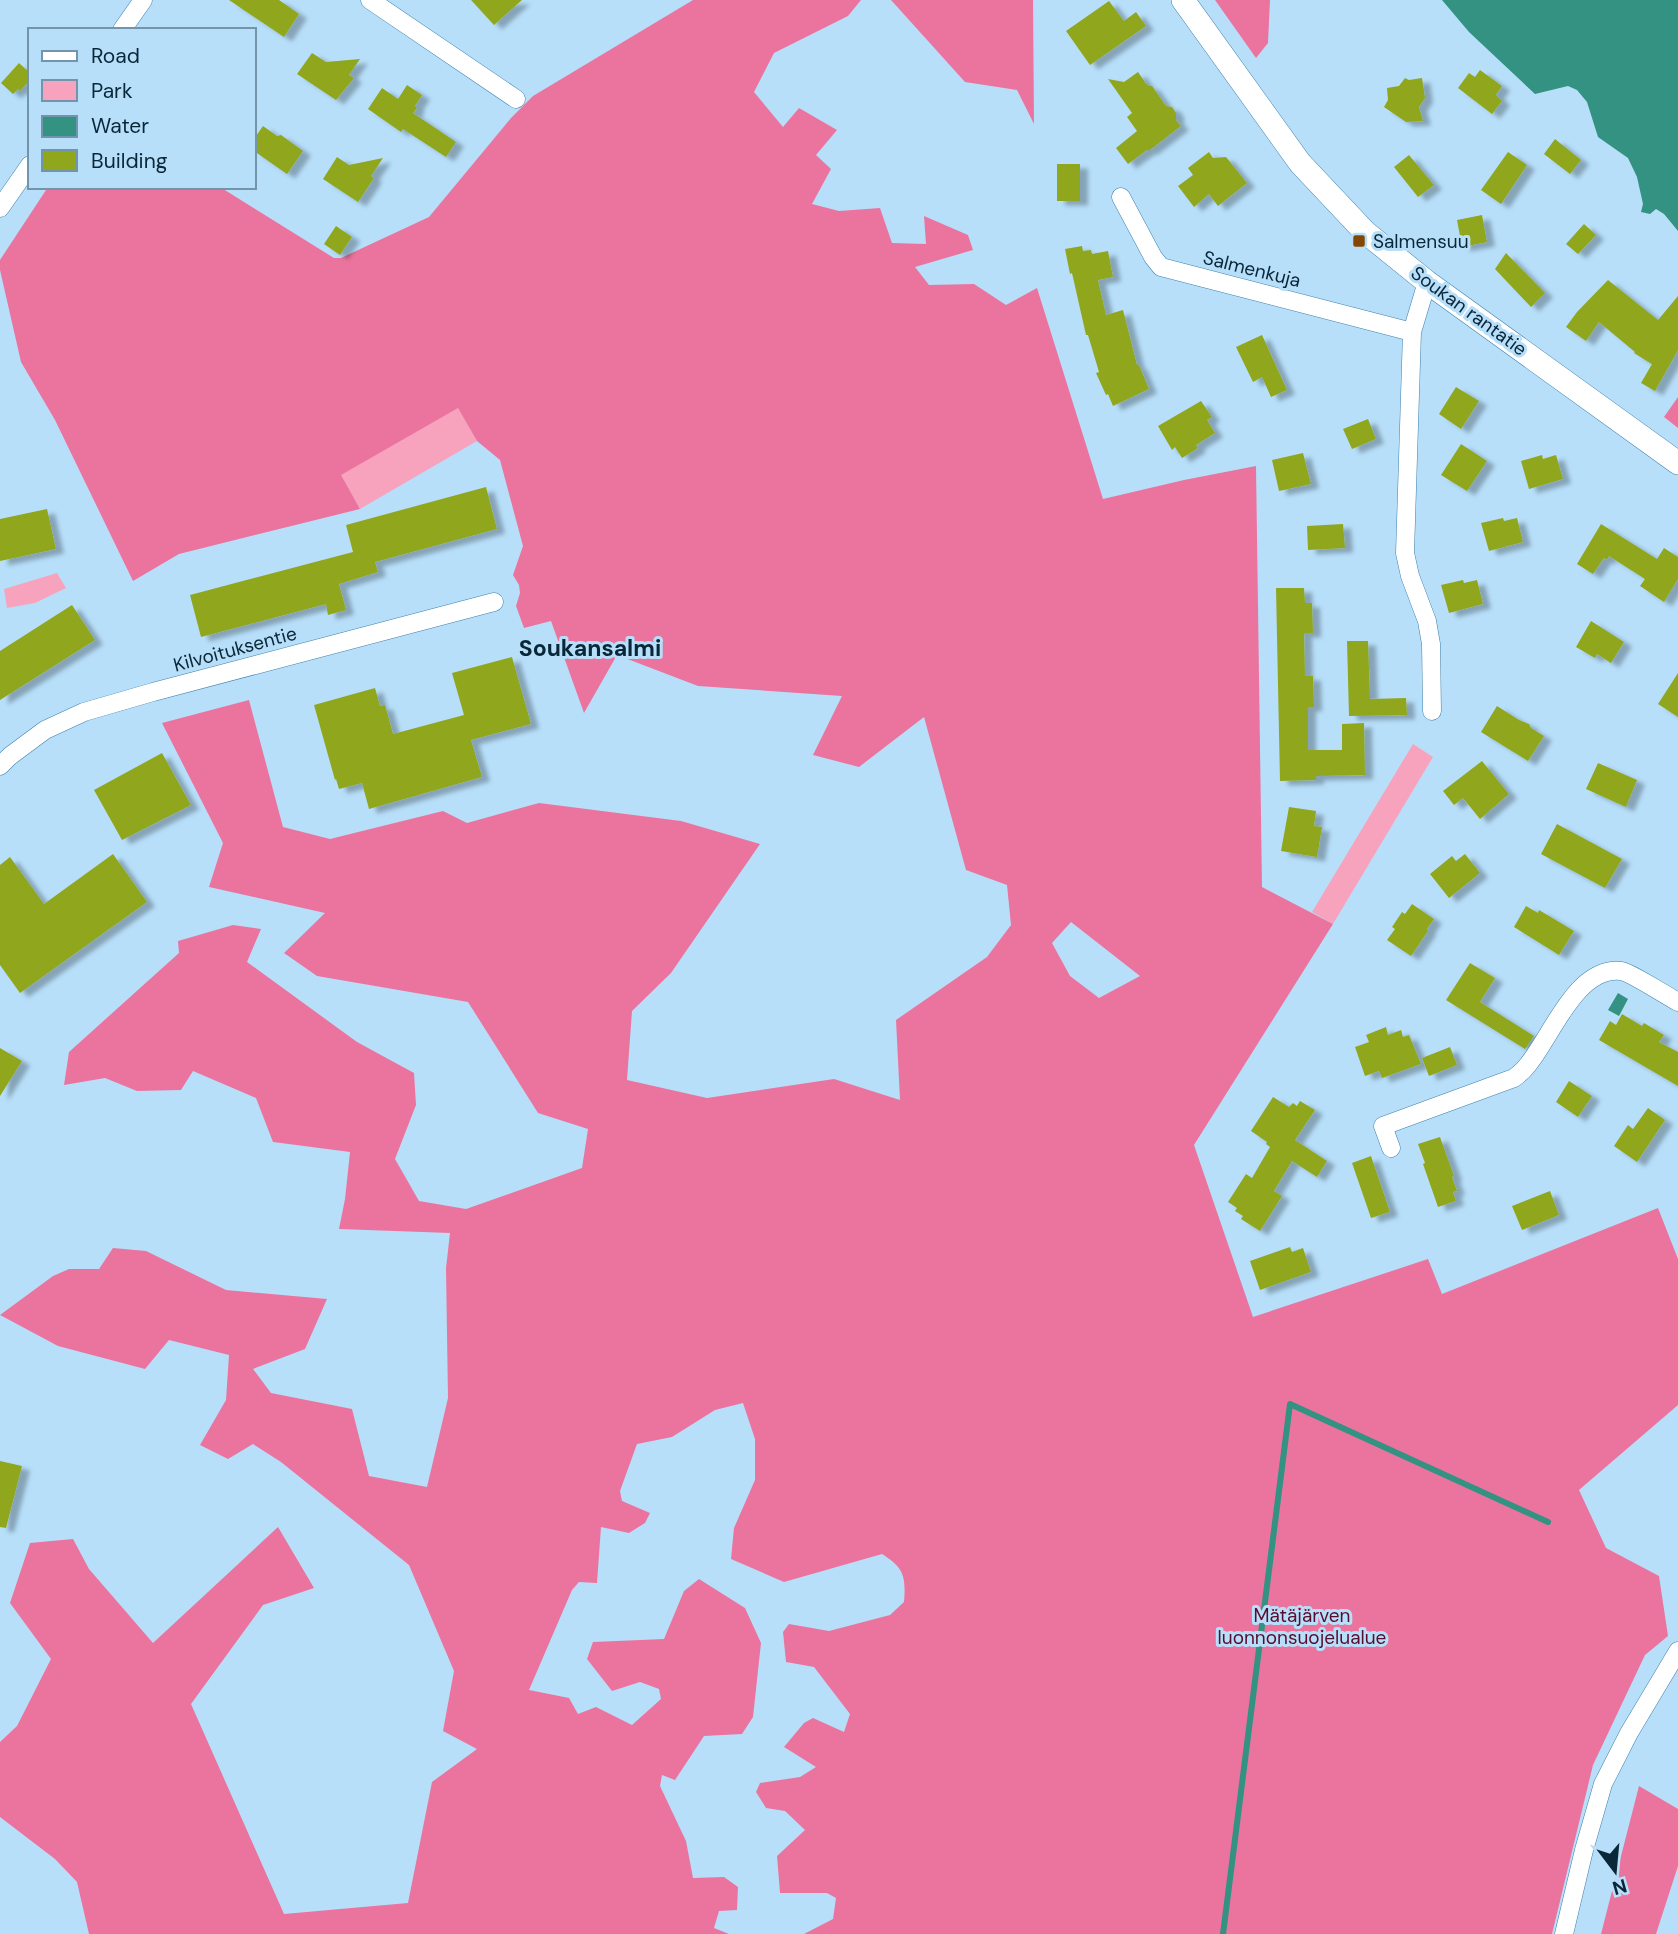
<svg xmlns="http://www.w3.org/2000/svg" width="1678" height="1934" font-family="'DM Sans',sans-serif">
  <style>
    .green { fill: #f8a3be }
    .forest { fill: #eb749f; fill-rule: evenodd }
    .water { fill: #339281 }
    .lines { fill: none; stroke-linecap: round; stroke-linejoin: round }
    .stream { stroke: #339281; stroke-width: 6 }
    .building { fill: #90a61d; filter: url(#shadow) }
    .minor-casing { stroke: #3e81ab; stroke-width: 19 }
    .tertiary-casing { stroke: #3e81ab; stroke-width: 24 }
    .minor { stroke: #fff; stroke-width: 18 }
    .tertiary { stroke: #fff; stroke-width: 23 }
    .poi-dot { fill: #844804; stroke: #b7dffa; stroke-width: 2.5 }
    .labels { text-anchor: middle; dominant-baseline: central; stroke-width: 6; stroke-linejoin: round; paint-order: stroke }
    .poi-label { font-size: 19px; fill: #0a2738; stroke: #b7dffa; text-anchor: start }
    .street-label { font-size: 19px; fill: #0a2738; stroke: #b7dffa }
    .park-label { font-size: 19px; fill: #580d2f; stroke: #b7dffa }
    .quarter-label { font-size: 23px; font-weight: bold; fill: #0a2738; stroke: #b7dffa }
  </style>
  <defs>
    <filter id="shadow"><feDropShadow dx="8" dy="4.5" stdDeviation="2" flood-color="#0004"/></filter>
  </defs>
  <rect width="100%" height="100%" fill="#b7dffa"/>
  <path class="green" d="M458 407 477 441 360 509 340 475Z
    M57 573 66 588 35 603 7 608 4 589Z
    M1413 744 1433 757 1333 924 1312 912Z"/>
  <path class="forest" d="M693 0H861L848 16 774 53 754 92 783 127 799 108 837 130 816 155 831 169 812 204 839 211 880 208 892 243 926 244 924 216 968 235 973 250 915 267 929 285 974 284 1006 305 1037 288 1103 499 1184 480 1256 466 1262 887 1333 924 1194 1145 1253 1317 1428 1259 1442 1294 1658 1208 1678 1259V1405L1579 1490 1606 1548 1659 1576 1668 1636 1645 1655 1593 1765 1552 1934H804L833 1919 836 1898 827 1893H780L777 1856 805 1830 785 1811 766 1808 756 1792 760 1783 800 1777 816 1767 784 1747 804 1723 813 1718 844 1732 850 1714 814 1667 786 1662 783 1632 789 1624 829 1631 890 1615 904 1602C906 1576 904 1568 882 1554L784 1582 731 1559 734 1528 755 1480V1439L743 1403 715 1410 672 1437 637 1444 620 1491 622 1501 650 1513 645 1523 629 1533 601 1527 597 1583 579 1582 572 1590 529 1690 569 1698 578 1714 596 1707 632 1725 661 1699 659 1689 640 1682 612 1691 587 1659 593 1642 664 1639 684 1591 699 1579 745 1608 761 1643 753 1717 742 1734 704 1736 675 1780 662 1775 660 1786 686 1841 693 1878 724 1877 738 1887 737 1910 719 1911 714 1928 729 1934H89L77 1882 55 1859 0 1817V1742L17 1726 51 1659 10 1603 30 1543 73 1539 89 1569 153 1643 278 1527 314 1588 263 1605 191 1704 284 1914 408 1903 432 1782 477 1749 443 1731 454 1671 409 1565 281 1462 253 1444 228 1459 200 1445 226 1400 229 1355 169 1340 145 1369 58 1346 0 1315 53 1276 69 1269H99L113 1248 146 1251 226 1290 327 1299 305 1349 253 1369 271 1393 352 1409 369 1476 427 1487 448 1398 446 1268 450 1233 339 1229 345 1199 350 1152 273 1142 256 1098 193 1071 181 1090 137 1091 105 1078 64 1085 69 1052 179 953 178 941 233 925 261 929 247 962 357 1042 414 1073 416 1105 395 1159 419 1201 466 1209 582 1168 588 1129 538 1113 468 1002 317 976 284 953 325 913 209 887 223 843 162 723 249 700 283 827 330 839 443 811 467 823 539 803 681 821 760 844 671 973 632 1011 627 1080 707 1098 834 1079 900 1100 896 1020 987 957 1011 925 1007 885 966 870 924 717 859 767 813 755 842 696 698 686 617 655 584 713 551 621 524 628 516 606 520 593 519 585 513 575 523 546 500 460 477 441 458 408 341 475 360 509 179 554 133 581 55 420 21 362 0 270V260L48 187H220L334 258H341L429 217 511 118 533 96ZM1071 922 1140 976 1099 998 1070 976 1052 943Z
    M891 0H1033L1034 124 1017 90 965 82Z
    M1215 0H1270L1268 43 1256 58Z
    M1678 397V428L1664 417Z
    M1639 1786 1678 1809V1866L1656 1934H1601Z"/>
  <path class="water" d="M1442 0H1678V231L1664 214 1656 209 1650 214 1641 212 1643 204 1637 177 1628 158 1598 137 1587 102 1577 90 1568 86 1535 94 1469 32Z
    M1618 993 1628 999 1619 1016 1608 1010Z"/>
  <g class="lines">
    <path class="stream" d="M1223 1934 1290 1404 1548 1522"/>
  </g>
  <path class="building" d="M229 0H279L299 14 284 37Z
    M471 0H522L494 25Z
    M1109 1 1124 21 1136 12 1146 26 1090 65 1066 31Z
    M312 53 326 62 360 59 349 75 354 78 336 100 297 74Z
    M19 63 30 73V80L20 91 18 89 13 94 1 83Z
    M1480 70 1502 86 1496 95 1502 101 1492 114 1458 88 1469 73 1475 77Z
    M1138 72 1147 85 1152 86 1166 106 1172 107 1176 113V120L1181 126 1150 150H1147L1128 164 1116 148 1137 131 1127 117 1132 113 1108 79 1124 82Z
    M1405 78 1409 80 1422 78 1425 98 1419 107 1423 121 1406 122 1384 107 1388 100 1387 88 1399 86Z
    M407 85 422 95 415 106 417 108 413 113 456 142 446 157 403 129 401 132 368 109 382 88 398 99Z
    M263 126 277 136 281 135 303 151 287 174 254 151V139Z
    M1555 139 1581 160 1570 174 1544 154Z
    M1209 152 1213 158 1226 157 1247 183 1218 206 1209 194 1194 207 1178 186 1193 175 1188 168Z
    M1508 152 1527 165 1501 204 1481 190Z
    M1409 155 1434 185 1418 197 1394 167Z
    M337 157 349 165 383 158 371 176 374 178 358 202 323 179Z
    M1057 164H1080V201H1057Z
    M1482 215 1487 242 1462 247 1457 220Z
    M1584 224 1596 235 1578 254 1566 244Z
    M336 226 352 237 340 255 324 244Z
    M1082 246 1083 251 1091 250 1092 254 1108 251 1113 277 1098 280 1106 315 1123 310 1137 365H1139L1149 389 1113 406 1108 394 1106 395 1096 373 1099 372 1088 335H1086L1072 273 1070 274 1065 249Z
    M1506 253 1545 293 1531 307 1495 269Z
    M1608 280 1658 320 1678 296V350L1655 391 1641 383 1652 364 1655 366 1634 353 1635 352 1599 322 1586 341 1566 327 1577 312Z
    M1262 335 1287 390 1271 397 1262 377 1253 382 1236 347Z
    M1456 387 1479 401 1461 429 1439 414Z
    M1201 401 1212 417 1207 420 1215 433 1196 445 1198 448 1182 458 1175 447 1172 450 1158 426Z
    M1368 419 1376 439 1352 449 1343 429Z
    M1461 444 1487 461 1467 491 1441 475Z
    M1303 453 1311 484 1279 491 1272 460Z
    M1542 455 1543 459 1556 455 1563 479 1529 489 1521 461Z
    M486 487 497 529 375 562 378 572 339 584 346 610 328 615 326 604 201 637 190 595 353 552 346 525Z
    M47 509 56 549 0 561V519Z
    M1503 518 1504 521 1517 518 1523 542 1489 551 1481 523Z
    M1343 524 1345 548 1308 550 1307 526Z
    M1601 524 1657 559 1664 548 1678 557V579L1664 602 1640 586 1645 579 1609 556 1607 560 1604 558 1593 574 1577 564Z
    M1463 580 1464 583 1477 580 1483 604 1449 613 1441 585Z
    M1276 588H1304L1305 603H1312L1313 633H1304L1305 676H1313L1314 707H1308V750H1342V724L1364 723 1365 775 1316 776V780L1280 781Z
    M72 605 95 640 0 700V651Z
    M1591 621 1624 642 1611 663 1597 654 1595 658 1576 647Z
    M1347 641H1368L1370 699 1406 698 1407 715 1349 716Z
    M512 657 531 724 471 740 482 777 369 809 362 783 339 789 336 779 335 780 314 705 375 688 380 706 385 705 393 734 464 715 452 673Z
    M1678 673V717L1658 704Z
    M1497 706 1519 720 1529 724 1531 728 1544 736 1528 761 1481 732Z
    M162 753 191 805 122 840 94 790Z
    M1482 761 1509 794 1480 819 1463 798 1454 805 1443 791Z
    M1598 763 1637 780 1626 807 1586 789Z
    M1289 807 1316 811 1314 826 1322 827 1317 857 1281 851Z
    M1557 824 1622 859 1605 888 1541 854Z
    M113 854 147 902 20 993 0 965V865L10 857 44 904Z
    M1465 854 1480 873 1449 898 1430 874 1452 856 1456 861Z
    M1412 904 1434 919 1427 929 1428 931 1411 956 1387 940 1395 929 1392 927 1402 912 1405 914Z
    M1526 906 1538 913 1539 910 1574 931 1559 955 1514 927Z
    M1470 963 1495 978 1480 1002 1534 1036 1525 1049 1446 1000Z
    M1622 1014 1642 1026 1644 1023 1664 1035 1659 1042 1678 1052V1086L1599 1040 1610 1021 1616 1025Z
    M1386 1027 1388 1035 1401 1030 1403 1037 1409 1035 1421 1064 1382 1078 1379 1071 1365 1076 1355 1047 1369 1042 1366 1035Z
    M1450 1047 1457 1065 1429 1076 1422 1058Z
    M0 1048 22 1061 0 1096Z
    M1569 1081 1592 1096 1578 1117 1556 1102Z
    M1273 1097 1289 1107 1293 1103 1297 1106 1300 1101 1315 1110 1295 1140 1327 1161 1317 1177 1292 1161 1274 1191 1282 1196 1260 1231 1241 1219 1243 1216 1235 1211 1237 1208 1228 1202 1246 1174 1252 1178 1270 1147 1266 1144 1267 1142 1251 1131Z
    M1648 1108 1665 1120 1637 1162 1614 1146 1628 1125 1633 1129Z
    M1440 1137 1454 1176 1452 1177 1457 1191 1453 1192 1456 1201 1438 1207 1423 1164 1425 1163 1418 1144Z
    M1371 1156 1390 1212 1371 1218 1352 1163Z
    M1550 1191 1559 1215 1522 1230 1512 1206Z
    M1290 1247 1292 1252 1303 1248 1311 1272 1260 1290 1250 1261Z
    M0 1461 22 1466 6 1528 0 1527Z"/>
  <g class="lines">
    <g class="minor-casing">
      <path id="minor" d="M370 0 516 99
        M122 30 143 0
        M1121 197 1153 257 1161 267 1412 332
        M0 208 30 165
        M1427 282 1412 332 1405 553 1410 576 1427 621 1431 644 1432 711
        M0 766 10 756 45 730 84 712 153 692 494 602
        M1391 1148 1383 1126 1514 1078C1518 1075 1523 1071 1526 1067 1551 1039 1575 966 1621 971 1630 972 1667 996 1678 1002
        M1564 1934 1584 1850 1603 1784 1629 1733 1678 1651"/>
    </g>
    <g class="tertiary-casing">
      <path id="tertiary" d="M1183 0 1300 163 1365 232 1427 282 1678 463"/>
    </g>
    <use href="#minor" class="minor"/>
    <use href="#tertiary" class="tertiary"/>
  </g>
  <rect class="poi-dot" x="1352" y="234" width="14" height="14" rx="3.5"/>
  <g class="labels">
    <g class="poi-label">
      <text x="1373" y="241">Salmensuu</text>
    </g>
    <g class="street-label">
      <text transform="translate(1252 269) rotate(14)">Salmenkuja</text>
      <text transform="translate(1469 311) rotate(36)">Soukan rantatie</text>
      <text transform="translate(235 649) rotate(-15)">Kilvoituksentie</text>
    </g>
    <g class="park-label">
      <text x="1302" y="1615">Mätäjärven<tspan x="1302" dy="22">luonnonsuojelualue</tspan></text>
    </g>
    <g class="quarter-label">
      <text x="590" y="648">Soukansalmi</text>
    </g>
  </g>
  <rect x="28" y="28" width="228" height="161" fill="#b7dffa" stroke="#7295ac" stroke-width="2"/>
  <rect x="42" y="51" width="35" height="10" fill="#ffffff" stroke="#7295ac" stroke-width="2"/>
  <text x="91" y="63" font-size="21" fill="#0a2738">Road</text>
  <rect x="42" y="80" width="35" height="21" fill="#f8a3be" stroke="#7295ac" stroke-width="2"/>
  <text x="91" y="98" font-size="21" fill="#0a2738">Park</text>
  <rect x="42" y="116" width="35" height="21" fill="#339281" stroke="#7295ac" stroke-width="2"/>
  <text x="91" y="133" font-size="21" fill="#0a2738">Water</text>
  <rect x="42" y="150" width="35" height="21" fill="#90a61d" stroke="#7295ac" stroke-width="2"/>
  <text x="91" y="168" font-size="21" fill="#0a2738">Building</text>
  <g transform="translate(1615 1871) rotate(164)" stroke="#b7dffa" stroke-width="5" paint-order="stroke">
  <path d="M0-5L12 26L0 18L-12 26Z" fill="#0a2738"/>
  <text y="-10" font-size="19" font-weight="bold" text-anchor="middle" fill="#0a2738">N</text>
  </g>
</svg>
